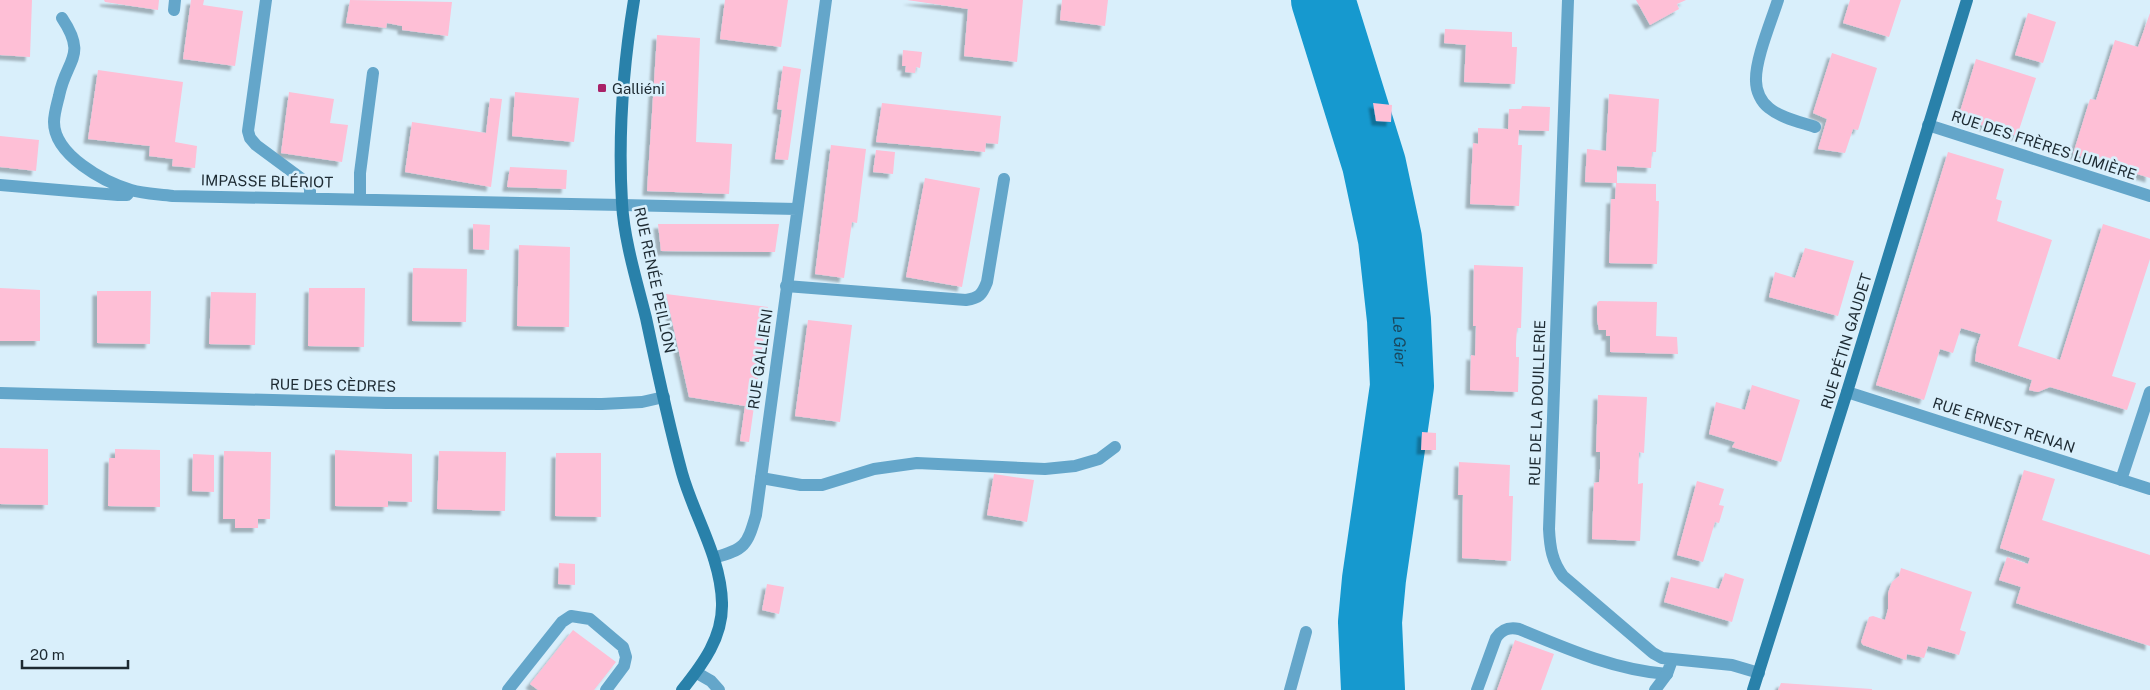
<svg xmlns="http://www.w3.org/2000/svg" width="2150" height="690" font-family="'Public Sans',sans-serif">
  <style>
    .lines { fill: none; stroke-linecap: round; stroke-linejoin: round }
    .river { stroke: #1699cf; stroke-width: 64 }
    .building { fill: #febfd6; filter: url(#shadow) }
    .service { stroke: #64a6ca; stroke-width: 12 }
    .minor { stroke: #64a6ca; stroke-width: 12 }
    .secondary { stroke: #2981aa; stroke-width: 12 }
    .poi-dot { fill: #a92167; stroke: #d9effb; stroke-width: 2 }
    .labels { text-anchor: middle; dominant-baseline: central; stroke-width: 5; stroke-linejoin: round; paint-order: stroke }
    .poi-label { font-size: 15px; fill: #1d2a32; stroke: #d9effb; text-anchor: start }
    .street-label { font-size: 15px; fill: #1d2a32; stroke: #d9effb }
    .water-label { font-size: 16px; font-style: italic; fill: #19485f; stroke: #d9effb }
  </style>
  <defs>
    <filter id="shadow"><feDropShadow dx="-4.5" dy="4.5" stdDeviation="1" flood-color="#0004"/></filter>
  </defs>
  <rect width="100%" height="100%" fill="#d9effb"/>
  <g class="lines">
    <path class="river" id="s1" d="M1323 0 1374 164 1390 239 1399 320 1402 386 1374 579 1370 622 1373 690"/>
  </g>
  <path class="building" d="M0 0H32L30 57 0 55Z
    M104 0H159L158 10 105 2Z
    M191 0H204L203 5 243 11 235 66 183 59Z
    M350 0 452 2 448 36 402 30V26L387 23 386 28 346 23Z
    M725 0H788L781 47 720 39Z
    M907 0H1023L1017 62 964 56 968 9Z
    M1062 0H1108L1105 26 1060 20Z
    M1636 0H1686L1677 4 1679 9 1650 25Z
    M1850 0H1901L1889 37 1843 23Z
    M2028 13 2056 22 2043 63 2015 55Z
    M2150 13V178L2073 154 2090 99 2096 100 2115 40 2138 47Z
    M1445 29 1512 32V47H1517L1515 84 1464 82 1466 45 1444 43Z
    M657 35 700 38 696 142 732 144 729 194 647 191Z
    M903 50 922 52 920 68 916 67 915 73 905 72 906 66H902Z
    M1832 53 1877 68 1858 130 1853 129 1845 153 1818 149 1827 119 1813 113Z
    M1976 59 2036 78 2017 136 1958 118Z
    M783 66 801 69 788 160 775 159 782 110 777 109Z
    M98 70 183 82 175 142 197 146 195 168 172 166 173 159 149 156 150 146 88 139Z
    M289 92 334 99 330 123 348 125 342 162 281 153Z
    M515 92 579 98 574 142 512 136Z
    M1609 94 1659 99 1656 152H1652L1651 168 1617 166V183L1656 184V201H1659L1657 264 1609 263 1611 199H1615L1616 183 1585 182 1587 149 1606 151Z
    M490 98 502 99 491 187 405 172 412 122 486 133Z
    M882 103 1001 116 998 144 986 143 985 152 876 142Z
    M1373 103 1392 105 1391 122 1376 121Z
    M1522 106 1550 107 1549 131 1519 130 1518 145H1522L1519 206 1470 204 1473 143 1478 144V128L1508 129 1509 109H1521Z
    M0 136 39 140 36 171 0 167Z
    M831 145 866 149 857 223 852 222 844 278 815 274Z
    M876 150 895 152 893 174 873 172Z
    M1948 152 2004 169 1996 199 2002 201 1997 221 2052 240 2018 346 2060 360 2103 224 2150 239V259L2112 376 2136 383 2127 410 2050 387 2038 392 2029 390 2032 380 1975 361 1977 346 1981 334 1961 328 1953 353 1940 349 1924 400 1876 385Z
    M510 167 567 170 566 189 507 187Z
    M925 178 980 188 962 287 906 277Z
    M473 224 490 225 489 250 473 249Z
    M658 224H779L775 252 661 251Z
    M519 245 570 247 569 327 517 326Z
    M1805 248 1854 261 1838 316 1769 297 1775 272 1795 278Z
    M1474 265 1523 267 1521 328H1517L1516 343V357H1519L1518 392 1470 390 1471 355 1475 356 1476 326H1473Z
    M413 268 467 269 466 322 412 321Z
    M0 288 40 290V341H0Z
    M309 288H365L364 347 308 346Z
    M97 291H151L150 344 97 343Z
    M211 292 256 293 255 345 209 344Z
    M666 294 768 307 749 442 740 441 745 406 689 397Z
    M1599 301 1657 302 1656 336 1677 337 1678 354 1610 352V336H1606V330H1599L1597 320V303Z
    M808 320 852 325 840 422 795 416Z
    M1752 385 1800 400 1781 462 1732 447 1735 442 1709 434 1716 402 1745 410Z
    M1598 395 1647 397 1644 453 1639 452 1638 484 1643 483 1640 541 1592 539 1594 483 1599 482 1600 469V452H1596Z
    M1422 432 1436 433V450H1421Z
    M0 448 48 449V505L0 504Z
    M115 449 160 450V507L108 506 109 458H115Z
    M335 450 412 454V502L388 501V507L335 506Z
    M224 451 271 452 270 519H258V528H235V519H223Z
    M439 451 506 452 505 511 437 509Z
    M556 453H601V517L555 516Z
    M193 454 214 455V492L192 491Z
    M1459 462 1510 465 1509 496H1513L1511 561 1462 558 1463 495H1458Z
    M2024 470 2055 479 2042 520 2150 555V646L2016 603 2021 587 1999 580 2007 557 2028 564 2030 558 2000 548Z
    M994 474 1034 480 1027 522 987 515Z
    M1697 481 1724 489 1719 505 1724 506 1719 523 1715 522 1703 562 1677 555Z
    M559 563 575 564V585L558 584Z
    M1901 568 1972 592 1960 630 1966 632 1959 655 1928 646 1924 658 1907 654 1906 660 1863 645 1861 642 1869 617 1873 616 1885 620 1888 609V593L1892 582 1899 576Z
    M1725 573 1744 579 1732 622 1664 602 1671 577 1719 589Z
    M767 584 784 587 779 614 762 610Z
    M573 630 616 662 594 690H538L530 684Z
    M1515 640 1554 654 1541 690H1497Z
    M1781 683 1872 689V690H1778Z"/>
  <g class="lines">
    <path class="service" d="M266 0 248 131 250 138 256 145 306 182 310 188V198
      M1778 0C1771 22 1755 60 1756 81 1756 91 1761 102 1769 108 1781 118 1800 122 1815 127
      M174 10 175 0
      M62 18C88 57 66 59 59 96 57 104 54 114 54 122 54 155 104 182 131 190 144 194 159 194 173 196L622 205
      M0 185 118 195H127L131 190
      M360 199V173L373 73
      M786 286 966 300C979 298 982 295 987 282L1004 179
      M761 478 801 485H822L874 469 917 463 1045 469 1075 466 1099 459 1115 447
      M697 673 711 681 719 690
      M508 690 562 622 571 616 590 619 623 647 626 657 624 666 606 690
      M1477 690 1496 638C1502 629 1509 627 1519 629 1567 649 1615 670 1667 674"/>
    <path class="minor" d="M1568 0 1549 529C1550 548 1552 561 1563 576L1653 653 1662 658 1732 665 1759 673
      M1928 125 2150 196
      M622 205 797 209
      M1847 392 2150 489
      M0 393 386 403 602 404 642 402 664 397
      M2121 480 2150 392
      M714 558C745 549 747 546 756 515L826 0
      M1290 690 1306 632
      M1655 690 1667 674 1672 660"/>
    <path class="secondary" d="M634 0C623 67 618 135 622 203 624 240 637 282 646 318 657 370 668 422 682 473 694 516 721 557 722 603 723 637 703 664 682 690
      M1753 690 1847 392 1967 0"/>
  </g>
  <rect class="poi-dot" x="597" y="83" width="10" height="10" rx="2.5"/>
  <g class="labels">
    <g class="poi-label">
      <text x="612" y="88">Galliéni</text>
    </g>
    <g class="street-label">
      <text transform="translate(2044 145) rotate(18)">RUE DES FRÈRES LUMIÈRE</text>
      <text transform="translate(267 181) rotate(1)">IMPASSE BLÉRIOT</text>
      <text transform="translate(655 280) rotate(78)">RUE RENÉE PEILLON</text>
      <text transform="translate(1846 341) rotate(-73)">RUE PÉTIN GAUDET</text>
      <text transform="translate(760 359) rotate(-82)">RUE GALLIENI</text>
      <text transform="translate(333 385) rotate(1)">RUE DES CÈDRES</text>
      <text transform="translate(1537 403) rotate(-88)">RUE DE LA DOUILLERIE</text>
      <text transform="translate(2004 425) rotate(18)">RUE ERNEST RENAN</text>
    </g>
    <g class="water-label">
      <text stroke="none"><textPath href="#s1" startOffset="351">Le Gier</textPath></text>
    </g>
  </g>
  <path d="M22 660v8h106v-8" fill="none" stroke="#1d2a32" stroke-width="2.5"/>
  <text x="30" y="660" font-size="15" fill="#1d2a32" stroke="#d9effb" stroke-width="4" paint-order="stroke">20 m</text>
</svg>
